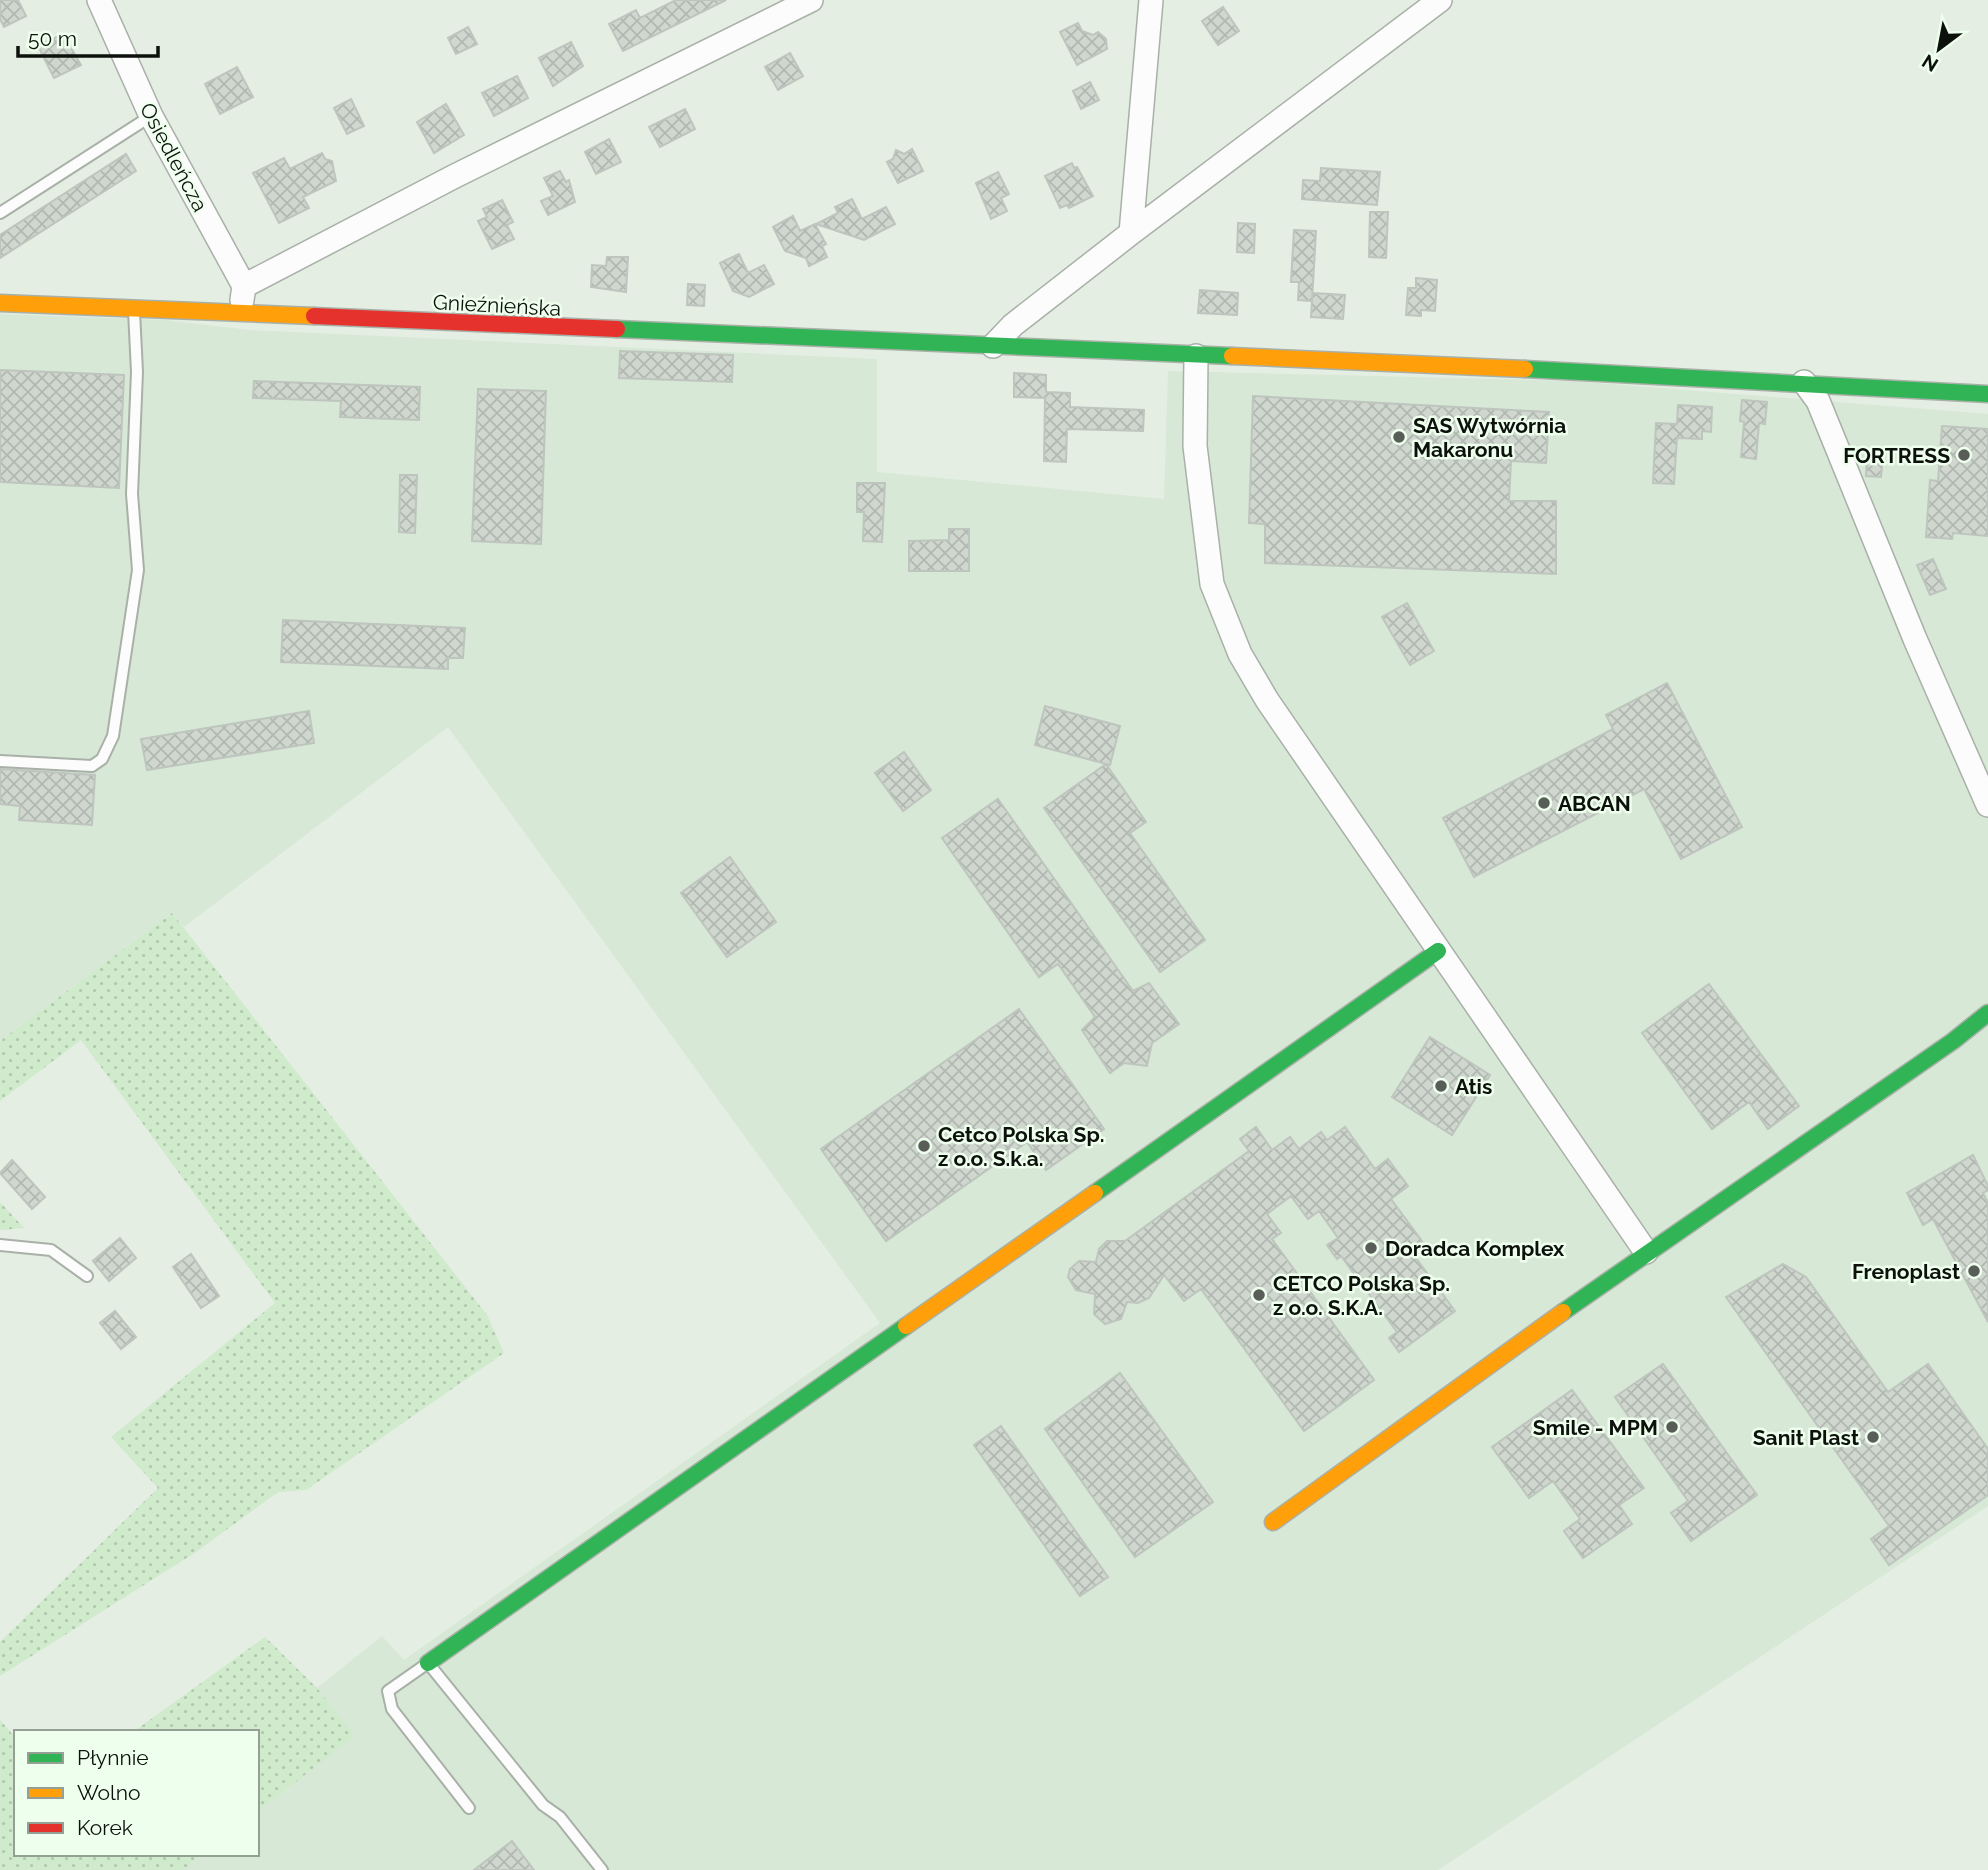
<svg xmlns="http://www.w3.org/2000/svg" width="1988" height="1870" font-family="Raleway,sans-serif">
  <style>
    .built { fill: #d7e8d6 }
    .grass { fill: url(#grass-dots) }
    .building { fill: url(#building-cross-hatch); stroke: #bec5be; stroke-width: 2 }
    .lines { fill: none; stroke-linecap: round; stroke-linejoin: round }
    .lane-casing { stroke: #a9b0a8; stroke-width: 14 }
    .street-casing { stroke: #a9b0a8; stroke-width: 26 }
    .fast-casing { stroke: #a9b0a8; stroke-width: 19 }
    .slow-casing { stroke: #a9b0a8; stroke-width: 19 }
    .jam-casing { stroke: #a9b0a8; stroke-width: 19 }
    .lane { stroke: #fbfcfb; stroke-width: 10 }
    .street { stroke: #fbfcfb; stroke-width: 23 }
    .fast { stroke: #30b455; stroke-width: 16 }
    .slow { stroke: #ff9f0a; stroke-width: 16 }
    .jam { stroke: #e5322d; stroke-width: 16 }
    .poi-dot { fill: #585e57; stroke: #eeffed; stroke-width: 2.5 }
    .labels { text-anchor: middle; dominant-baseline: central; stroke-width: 5; stroke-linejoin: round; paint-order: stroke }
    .street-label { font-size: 21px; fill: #0c110c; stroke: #eeffed }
    .poi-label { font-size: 21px; font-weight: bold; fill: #0c110c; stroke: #eeffed; text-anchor: start }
  </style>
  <defs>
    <pattern id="grass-dots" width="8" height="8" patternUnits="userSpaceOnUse" patternTransform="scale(1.75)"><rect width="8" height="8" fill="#cfebcc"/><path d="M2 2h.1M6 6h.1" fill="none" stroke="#b1c8ae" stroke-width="1.8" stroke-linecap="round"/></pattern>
    <pattern id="building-cross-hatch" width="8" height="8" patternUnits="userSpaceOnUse" patternTransform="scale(1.75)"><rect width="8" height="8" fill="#d0d7cf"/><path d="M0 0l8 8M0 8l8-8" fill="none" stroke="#b1b8b1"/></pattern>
  </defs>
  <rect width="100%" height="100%" fill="#e4eee3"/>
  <path class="built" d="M0 314 165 320 249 330 877 359V472L1164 499 1168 371 1573 381 1988 414V1506L1438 1870H183L203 1854H257V1812L354 1736 317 1688 382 1636 404 1660 880 1323 448 727 184 927 172 913 0 1041Z"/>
  <path class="grass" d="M172 913 487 1315 504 1353 306 1490 278 1492 196 1552 0 1676V1642L158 1488 111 1437 275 1303 81 1040 0 1101V1041Z
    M0 1202 24 1228 0 1230Z
    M265 1637 317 1688 355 1736 257 1812V1732H133Z
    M0 1720 16 1738V1854H203L183 1870H0Z"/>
  <path class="building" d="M0 0H18L26 16 4 27 0 19Z
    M676 0H726L623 51 609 24 636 10 640 18Z
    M1223 7 1239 31 1218 45 1202 21Z
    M1078 23 1082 31 1093 35 1098 32 1106 39 1107 49 1077 65 1060 32Z
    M468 27 477 44 456 54 448 38Z
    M63 34 81 65 54 78 38 46Z
    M571 42 583 66 553 86 539 58Z
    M790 53 803 76 778 90 765 67Z
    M237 67 253 97 220 114 205 84Z
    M517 76 528 98 494 116 482 93Z
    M1090 82 1099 100 1081 109 1073 91Z
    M351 99 364 126 347 134 334 108Z
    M446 104 464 135 434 153 417 122Z
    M685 109 695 129 660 147 649 127Z
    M609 139 621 162 596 174 585 152Z
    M912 149 923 171 898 183 887 162 893 159 896 150 904 154Z
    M322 153 325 159 332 161 336 181 303 197 309 208 279 223 253 173 284 158 290 169Z
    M126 154 136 171 0 258V235Z
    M1072 163 1074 168 1077 167 1093 196 1069 208 1067 205 1060 208 1045 176Z
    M1321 168 1380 172 1377 205 1302 199 1303 180 1320 181Z
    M560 171 566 182 569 180 575 202 548 215 541 201 553 196 544 178Z
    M998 172 1009 194 1001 198 1007 211 991 219 976 183Z
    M852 199 862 219 886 207 895 224 864 240 816 224 838 213 835 207Z
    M502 200 513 222 507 225 514 239 492 249 478 221 487 217 483 209Z
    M1370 212H1388L1386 258 1369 257Z
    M793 216 800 231 815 224 826 244 822 246 827 257 809 266 806 258 785 251 773 227Z
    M1238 223 1255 224 1254 253 1237 252Z
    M1294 230 1316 231 1312 301 1313 293 1345 295 1343 319 1311 317 1312 301 1298 300 1299 282H1291Z
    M739 254 748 273 764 265 774 284 749 297 733 291 720 263Z
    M607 257H628L626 292 591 287 592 265 606 266Z
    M1416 278 1437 280 1435 311 1421 310V316L1406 315 1408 288H1416Z
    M688 284 705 285 704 306 687 305Z
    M1200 290 1238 293 1237 315 1198 313Z
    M620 351 733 355 732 382 619 378Z
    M0 370 124 375 119 488 0 482Z
    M1014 373 1046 375V392L1070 393V407L1144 410 1143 431 1067 429 1066 462 1044 461 1045 398 1014 397Z
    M254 381 420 387 419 420 340 417 341 401 253 398Z
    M478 389 546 391 541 544 472 541Z
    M1253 396 1549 412 1546 463 1511 461 1509 501H1556V574L1265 563V524L1249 523Z
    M1742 400 1767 402 1765 424 1759 423 1756 459 1741 457 1744 422 1740 421Z
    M1678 405 1712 407 1711 432 1702 431V439L1677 438 1674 484 1653 483 1656 423 1677 424Z
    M1942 426 1988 429V536L1953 533 1952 539 1926 537 1930 480 1938 481Z
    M1867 454 1883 455 1881 477 1866 476Z
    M400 475H417L415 533 399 532Z
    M857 483H885L882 542 863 541 864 512H857Z
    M949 529H969V571H909V541L949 540Z
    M1933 559 1946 589 1930 595 1917 565Z
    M1407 603 1434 651 1410 665 1382 617Z
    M283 620 465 628 463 658H448V669L281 662Z
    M1667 683 1742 827 1681 859 1644 789 1474 877 1443 818 1613 729 1606 715Z
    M1045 706 1120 726 1110 765 1035 745Z
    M309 711 314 743 147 770 141 739Z
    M904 752 931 790 903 811 875 773Z
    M1106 764 1146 822 1130 833 1205 940 1160 972 1044 808Z
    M0 769 95 775 92 825 19 820 20 806 0 804Z
    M998 799 1133 991 1149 983 1179 1024 1152 1043 1147 1066 1124 1063 1110 1073 1082 1030 1095 1017 1058 964 1039 977 942 838Z
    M730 857 776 922 727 957 681 893Z
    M1709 984 1799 1106 1768 1129 1749 1102 1712 1129 1642 1033Z
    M1019 1009 1104 1129 1046 1170 1027 1142 886 1241 821 1149Z
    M1430 1037 1490 1075 1452 1135 1392 1097Z
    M1256 1127 1272 1150 1290 1137 1299 1149 1321 1132 1327 1140 1345 1127 1375 1169 1388 1159 1408 1186 1391 1199 1422 1241 1410 1250 1455 1311 1399 1352 1389 1338 1397 1332 1341 1256 1337 1259 1327 1245 1338 1238 1319 1211 1308 1219 1291 1196 1267 1214 1281 1233 1272 1239 1374 1380 1304 1431 1201 1289 1184 1301 1164 1275 1149 1298 1138 1303 1127 1302 1121 1319 1105 1324 1094 1314 1095 1294 1076 1290 1068 1277 1070 1269 1079 1261 1096 1262 1099 1249 1107 1241H1125L1249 1151 1240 1139Z
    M1973 1155 1988 1186V1190L1983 1193 1988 1203V1322L1933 1219 1923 1225 1907 1193Z
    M12 1160 45 1197 32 1209 0 1173Z
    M120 1238 136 1258 109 1281 93 1261Z
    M191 1254 219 1296 201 1308 173 1267Z
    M1783 1264 1806 1277 1888 1392 1928 1364 1988 1449V1495L1889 1565 1871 1539 1889 1526 1726 1297Z
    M115 1311 136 1337 121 1349 100 1323Z
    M1663 1364 1757 1495 1691 1541 1671 1513 1688 1501 1615 1397Z
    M1120 1373 1213 1502 1135 1557 1045 1429Z
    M1572 1390 1644 1488 1619 1505 1632 1524 1583 1558 1564 1531 1580 1519 1553 1481 1529 1498 1492 1447Z
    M1001 1426 1108 1577 1080 1596 974 1445Z
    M512 1841 534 1870H474Z"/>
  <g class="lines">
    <g class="lane-casing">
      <path id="lane" d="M0 213 151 116
        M0 761 92 766 102 759 113 736 138 570 132 494 137 372 134 311
        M0 1245 51 1250 87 1276
        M469 1808 392 1709 388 1691 428 1663 543 1805 560 1817 602 1870"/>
    </g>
    <g class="street-casing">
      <path id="street" d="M99 0 151 116 244 286 242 300
        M1131 233 1151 0
        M244 286 455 176 811 0
        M993 346 1013 325 1131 233 1440 0
        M1196 356 1195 446 1212 584 1240 654 1267 700 1646 1252
        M1804 382 1818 401 1915 639 1988 805"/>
    </g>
    <g class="fast-casing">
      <path id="fast" d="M617 329 1232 356
        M1525 369 1988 394
        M1095 1193 1438 951
        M1563 1312 1953 1041 1988 1013
        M428 1663 906 1326"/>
    </g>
    <g class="slow-casing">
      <path id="slow" d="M0 303 314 316
        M1232 356 1525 369
        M906 1326 1095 1193
        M1273 1522 1563 1312"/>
    </g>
    <g class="jam-casing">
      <path id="jam" d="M314 316 617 329"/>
    </g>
    <use href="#lane" class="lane"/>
    <use href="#street" class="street"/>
    <use href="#fast" class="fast"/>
    <use href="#slow" class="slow"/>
    <use href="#jam" class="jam"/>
  </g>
  <g class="poi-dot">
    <circle cx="1399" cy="437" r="7"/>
    <circle cx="1964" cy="455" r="7"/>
    <circle cx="1544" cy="803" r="7"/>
    <circle cx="1441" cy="1086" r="7"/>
    <circle cx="924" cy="1146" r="7"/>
    <circle cx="1371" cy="1248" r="7"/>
    <circle cx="1974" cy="1271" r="7"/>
    <circle cx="1259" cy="1295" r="7"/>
    <circle cx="1672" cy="1427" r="7"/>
    <circle cx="1873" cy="1437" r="7"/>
  </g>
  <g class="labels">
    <g class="street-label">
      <text transform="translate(174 157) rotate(62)">Osiedleńcza</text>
      <text transform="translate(497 305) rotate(3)">Gnieźnieńska</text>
    </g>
    <g class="poi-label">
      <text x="1413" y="425">SAS Wytwórnia<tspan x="1413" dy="24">Makaronu</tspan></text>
      <text x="1950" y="455" text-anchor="end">FORTRESS</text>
      <text x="1558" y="803">ABCAN</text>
      <text x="1455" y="1086">Atis</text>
      <text x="938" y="1134">Cetco Polska Sp.<tspan x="938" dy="24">z o.o. S.k.a.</tspan></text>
      <text x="1385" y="1248">Doradca Komplex</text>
      <text x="1960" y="1271" text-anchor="end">Frenoplast</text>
      <text x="1273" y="1283">CETCO Polska Sp.<tspan x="1273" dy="24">z o.o. S.K.A.</tspan></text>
      <text x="1658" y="1427" text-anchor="end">Smile - MPM</text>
      <text x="1859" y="1437" text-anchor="end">Sanit Plast</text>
    </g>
  </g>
  <rect x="14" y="1730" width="245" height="126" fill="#eeffed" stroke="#94a093" stroke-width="2"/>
  <rect x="28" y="1753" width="35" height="10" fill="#30b455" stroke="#94a093" stroke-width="2"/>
  <text x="77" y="1765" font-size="21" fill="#0c110c">Płynnie</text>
  <rect x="28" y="1788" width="35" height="10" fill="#ff9f0a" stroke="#94a093" stroke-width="2"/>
  <text x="77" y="1800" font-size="21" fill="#0c110c">Wolno</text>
  <rect x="28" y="1823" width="35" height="10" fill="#e5322d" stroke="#94a093" stroke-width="2"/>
  <text x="77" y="1835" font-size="21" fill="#0c110c">Korek</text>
  <g transform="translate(1939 49) rotate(212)" stroke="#eeffed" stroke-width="5" paint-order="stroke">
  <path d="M0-5L12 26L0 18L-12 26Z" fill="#0c110c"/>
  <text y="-10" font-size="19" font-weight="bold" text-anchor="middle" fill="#0c110c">N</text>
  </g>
  <path d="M18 46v10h140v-10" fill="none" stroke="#0c110c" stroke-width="3.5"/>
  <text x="28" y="46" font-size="21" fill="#0c110c" stroke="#eeffed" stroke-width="5" paint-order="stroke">50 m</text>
</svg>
